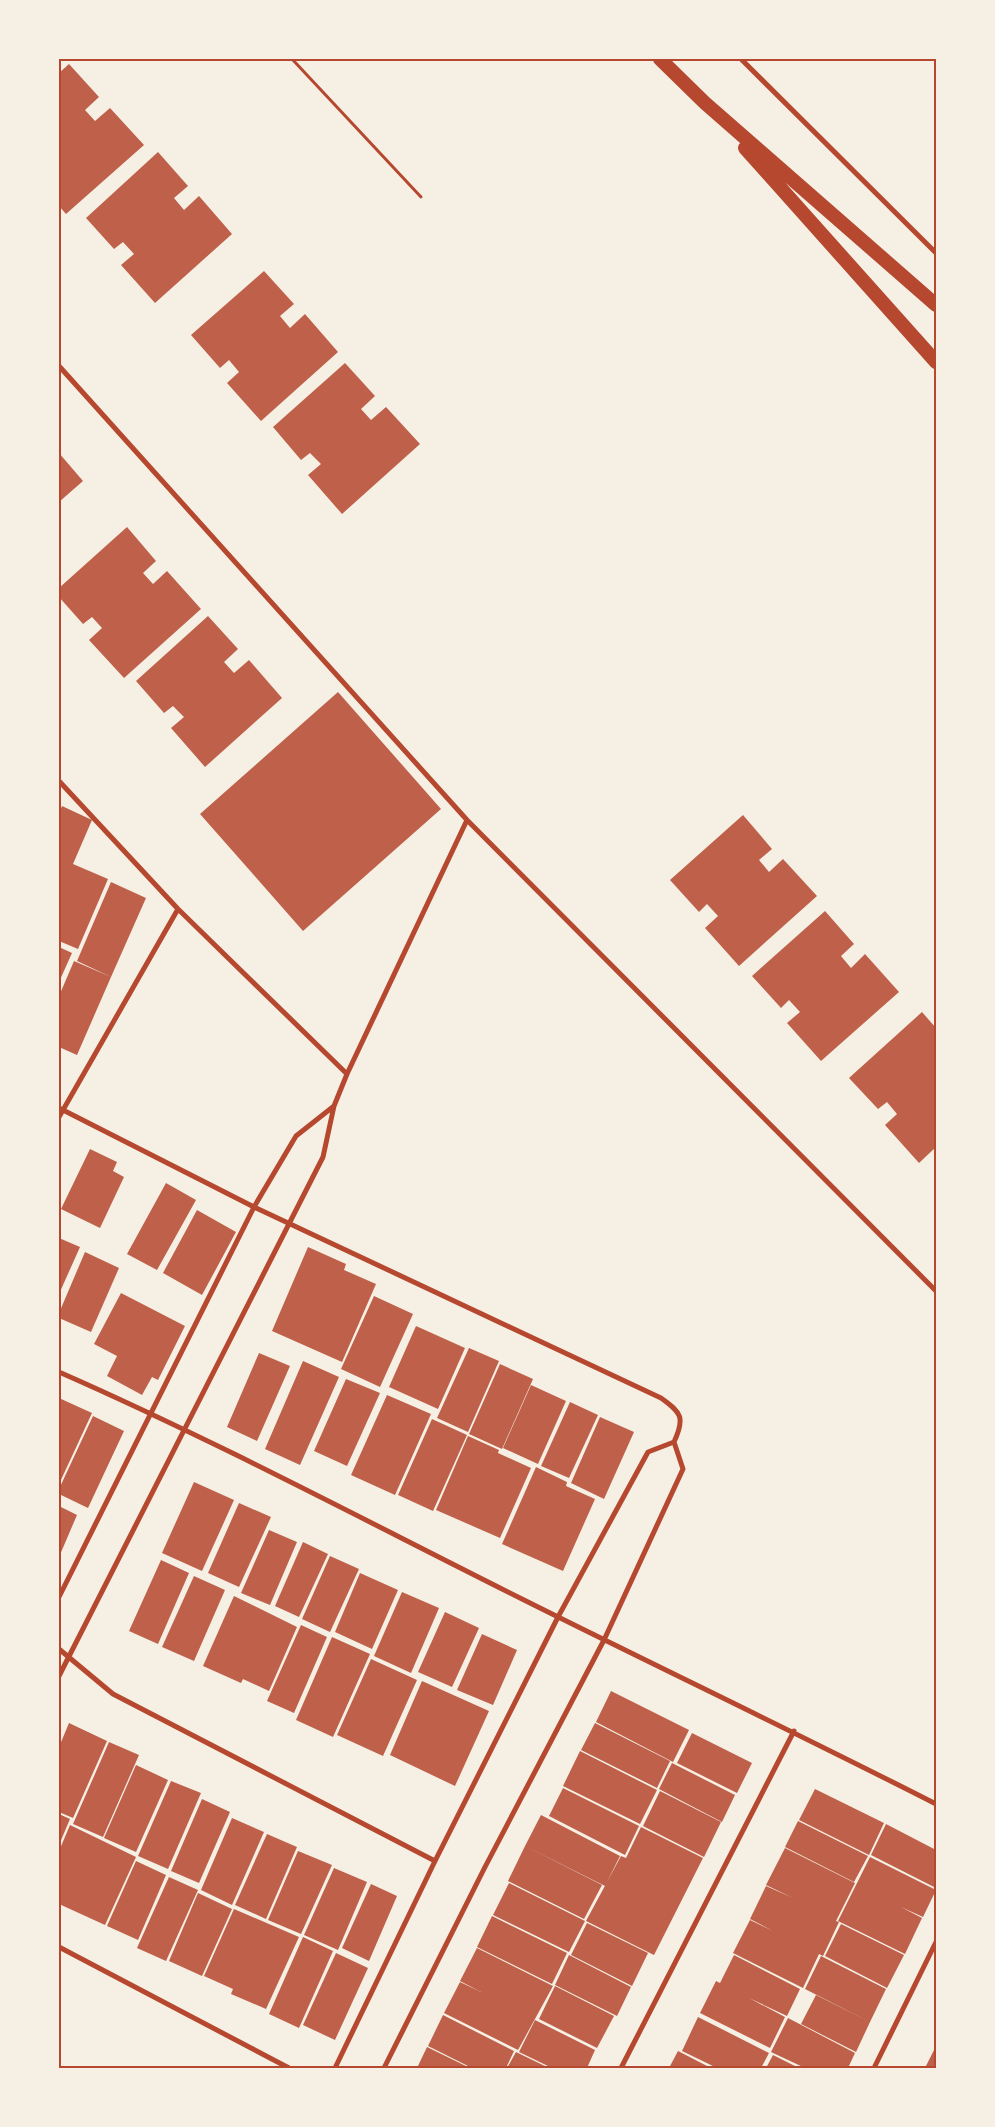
<svg xmlns="http://www.w3.org/2000/svg" width="995" height="2127" font-family="Montserrat,sans-serif">
  <style>
    .building { fill: #bf614a }
    .lines { fill: none; stroke-linecap: round; stroke-linejoin: round }
    .path { stroke: #b5482f; stroke-width: 3 }
    .minor { stroke: #b5482f; stroke-width: 5 }
    .trunk { stroke: #b5482f; stroke-width: 14 }
    .neatline { fill: none; stroke: #b5482f; stroke-width: 2 }
  </style>
  <rect width="100%" height="100%" fill="#f6efe4"/>
  <path class="building" d="M69 64 99 97 85 110 95 121 110 108 144 145 66 214 59 206V73Z
    M158 152 188 186 174 198 184 210 199 196 232 234 155 303 121 265 134 254 123 242 114 249 86 218Z
    M264 271 294 304 280 316 290 328 305 314 338 352 261 421 227 383 239 372 229 360 220 368 191 335Z
    M345 363 375 396 361 409 371 420 386 407 420 444 342 514 308 475 321 464 310 453 301 460 273 427Z
    M59 453 83 481 59 502Z
    M127 527 156 561 143 573 153 584 167 571 201 609 124 678 89 640 102 628 92 617 83 624 59 597V588Z
    M208 616 238 649 224 662 234 673 249 660 282 698 205 767 171 728 184 717 173 706 164 713 136 681Z
    M338 692 441 809 303 931 200 814Z
    M62 806 92 820 73 864 108 879 78 949 59 941V813Z
    M743 815 772 849 759 860 769 872 783 859 817 896 739 966 705 928 718 916 707 904 699 912 670 880Z
    M111 882 146 898 111 977 77 961Z
    M825 911 854 944 841 956 851 968 865 954 899 992 821 1061 787 1023 800 1012 789 1000 781 1008 752 976Z
    M59 947 72 953 59 982Z
    M74 961 111 977 77 1055 59 1047V996Z
    M922 1012 936 1028V1147L919 1163 885 1125 897 1114 887 1102 878 1109 849 1078Z
    M90 1149 117 1162 113 1171 124 1177 100 1228 61 1209Z
    M166 1183 196 1200 157 1270 127 1254Z
    M197 1210 236 1232 202 1295 163 1273Z
    M59 1238 80 1247 59 1294Z
    M308 1247 346 1264 344 1270 376 1284 342 1362 272 1331Z
    M85 1252 119 1268 91 1332 59 1318V1313Z
    M121 1293 185 1326 158 1380 152 1377 142 1395 107 1376 117 1356 94 1344Z
    M374 1296 413 1314 380 1387 341 1369Z
    M416 1326 465 1348 438 1409 389 1387Z
    M469 1348 499 1361 468 1432 437 1418Z
    M259 1353 290 1366 257 1441 227 1427Z
    M303 1361 339 1377 300 1465 265 1449Z
    M500 1364 533 1379 502 1449 469 1434Z
    M346 1379 380 1393 347 1466 314 1451Z
    M531 1385 566 1401 538 1464 503 1448Z
    M387 1395 431 1414 395 1495 351 1475Z
    M59 1398 92 1413 60 1482 59 1481Z
    M570 1402 598 1415 569 1478 541 1466Z
    M93 1416 124 1431 88 1508 59 1494V1489Z
    M600 1417 634 1432 604 1499 571 1483Z
    M432 1419 467 1435 433 1511 398 1495Z
    M468 1436 499 1450 498 1453 531 1468 500 1538 436 1510Z
    M536 1467 567 1482 566 1486 595 1499 563 1571 502 1544Z
    M194 1482 234 1500 202 1571 162 1553Z
    M239 1503 271 1517 239 1587 208 1573Z
    M59 1506 77 1515 59 1557Z
    M269 1530 297 1542 270 1605 241 1593Z
    M303 1542 328 1554 299 1617 275 1606Z
    M330 1556 359 1569 330 1632 302 1619Z
    M161 1560 189 1573 158 1644 129 1631Z
    M360 1573 398 1590 372 1649 335 1632Z
    M194 1576 225 1590 194 1661 162 1647Z
    M402 1592 439 1608 411 1673 374 1656Z
    M234 1596 297 1627 269 1691 243 1679 241 1683 203 1666Z
    M445 1612 479 1628 452 1687 418 1672Z
    M301 1625 327 1637 294 1713 267 1701Z
    M482 1634 517 1650 493 1705 457 1690Z
    M332 1637 370 1654 333 1737 296 1720Z
    M371 1659 417 1680 383 1756 337 1735Z
    M422 1681 489 1711 455 1786 390 1755Z
    M611 1691 689 1730 673 1762 596 1722Z
    M69 1723 107 1741 73 1818 59 1812V1747Z
    M595 1723 670 1761 657 1788 581 1750Z
    M692 1733 752 1763 737 1793 677 1763Z
    M109 1742 139 1755 103 1837 73 1824Z
    M580 1751 657 1790 640 1824 563 1786Z
    M672 1763 735 1795 722 1822 659 1789Z
    M136 1765 168 1780 136 1852 104 1838Z
    M171 1781 201 1793 168 1869 138 1856Z
    M563 1788 639 1826 625 1855 549 1816Z
    M815 1789 884 1823 869 1855 799 1820Z
    M660 1791 721 1822 704 1857 643 1826Z
    M202 1799 230 1812 199 1883 171 1871Z
    M59 1814 70 1819 59 1845Z
    M541 1815 620 1856 605 1886 525 1846Z
    M232 1818 264 1832 232 1905 201 1890Z
    M798 1821 868 1856 854 1882 785 1847Z
    M886 1824 936 1850V1888L871 1855Z
    M70 1825 136 1857 105 1925 59 1904V1851Z
    M641 1827 703 1858 654 1955 586 1921 621 1856 626 1858Z
    M267 1834 297 1847 266 1919 235 1905Z
    M525 1846 602 1885 584 1919 508 1881Z
    M785 1848 855 1883 836 1921 839 1922 823 1956 819 1954 803 1988 733 1953 750 1920 773 1931 750 1919 766 1886 793 1898 766 1885Z
    M298 1851 332 1865 301 1934 268 1920Z
    M870 1857 936 1890 923 1917 901 1907 922 1918 905 1954 838 1921Z
    M136 1861 166 1875 138 1940 107 1926Z
    M334 1868 367 1882 338 1950 304 1935Z
    M169 1877 198 1890 166 1961 137 1948Z
    M509 1883 585 1921 569 1952 493 1915Z
    M371 1884 397 1896 369 1961 342 1948Z
    M198 1893 232 1909 202 1976 169 1961Z
    M234 1909 299 1937 266 2009 231 1994 233 1989 204 1976Z
    M492 1916 567 1953 552 1984 477 1947Z
    M587 1923 648 1953 632 1986 571 1955Z
    M841 1924 904 1955 887 1988 825 1956Z
    M303 1937 333 1951 299 2028 269 2014Z
    M477 1948 553 1986 518 2050 444 2013 460 1982 481 1992 460 1981Z
    M336 1953 368 1968 335 2040 303 2025Z
    M569 1955 631 1987 617 2016 555 1985Z
    M734 1955 800 1989 787 2016 749 1998 785 2017 770 2048 700 2013 716 1981 720 1983Z
    M821 1956 886 1989 870 2022 805 1989Z
    M555 1986 614 2016 597 2048 539 2019Z
    M816 1995 870 2022 856 2052 801 2024Z
    M443 2015 514 2051 506 2068H472L428 2046Z
    M698 2017 769 2053 761 2068H717L682 2051Z
    M788 2018 855 2053 848 2068H805L771 2052Z
    M535 2020 595 2050 587 2068H552L519 2052Z
    M936 2046V2068H925Z
    M427 2047 470 2068H417Z
    M678 2051 711 2068H669Z
    M516 2052 549 2068H507Z
    M773 2055 799 2068H766Z"/>
  <g class="lines">
    <path class="path" d="M292 59 421 197"/>
    <path class="minor" d="M741 59 936 253
      M59 366 467 820 936 1291
      M59 781 178 909 347 1074
      M59 1108 254 1207 661 1398C682 1413 685 1418 674 1442
      M59 1117 178 909
      M59 1372C216 1441 368 1522 522 1599 660 1668 799 1734 936 1804
      M59 1597 254 1207 296 1136 334 1106
      M59 1649 113 1694 435 1861
      M59 1676 323 1157 334 1106 347 1074 467 820
      M59 1947 289 2068
      M335 2068 435 1861 558 1617 648 1452 674 1442
      M384 2068 485 1867 604 1640 683 1469 674 1442
      M621 2068 794 1731
      M874 2068 936 1942"/>
    <path class="trunk" d="M660 59 705 103 936 305
      M745 148 936 362"/>
  </g>
  <rect width="995" height="2127" fill="none" stroke="#f6efe4" stroke-width="120"/>
  <rect x="60" y="60" width="875" height="2007" class="neatline"/>
</svg>
